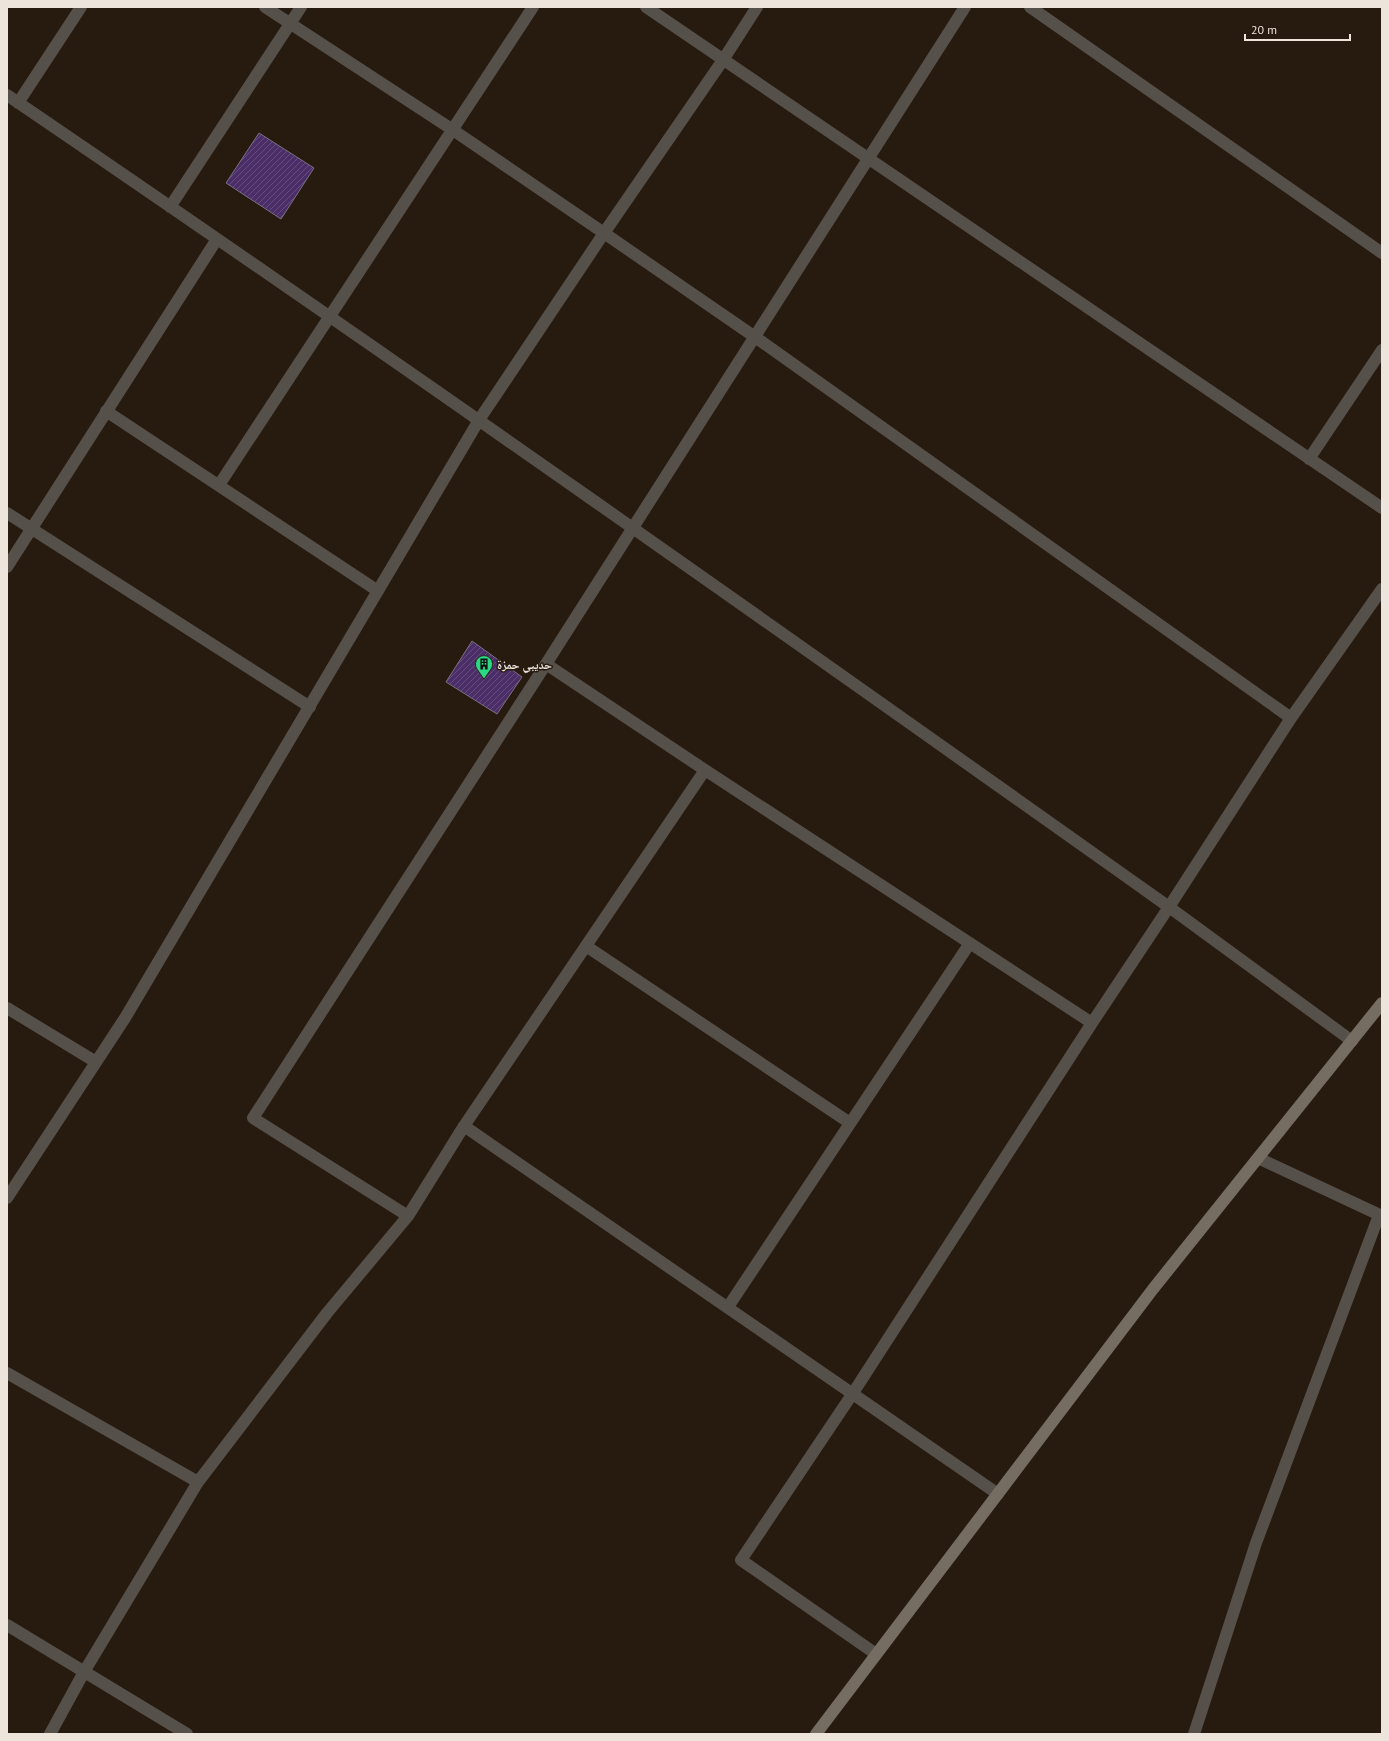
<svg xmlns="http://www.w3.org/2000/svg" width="1389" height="1741" font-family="'PT Sans','Noto Naskh Arabic',sans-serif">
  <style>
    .building { fill: url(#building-hatch); stroke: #787082 }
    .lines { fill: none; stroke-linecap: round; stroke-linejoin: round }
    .street { stroke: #56504a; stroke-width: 12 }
    .secondary { stroke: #756c62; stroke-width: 12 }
    .labels { text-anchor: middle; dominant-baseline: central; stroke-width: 3; stroke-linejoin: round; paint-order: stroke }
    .poi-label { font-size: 12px; font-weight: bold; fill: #ede4dc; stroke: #271b10; text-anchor: start }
  </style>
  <defs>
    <pattern id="building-hatch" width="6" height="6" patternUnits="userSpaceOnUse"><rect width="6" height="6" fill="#4b2e67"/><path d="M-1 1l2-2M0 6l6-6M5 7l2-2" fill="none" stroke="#654c7c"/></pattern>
  </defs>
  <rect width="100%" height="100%" fill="#271b10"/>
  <path class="building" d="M259 133 314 168 281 219 226 183Z
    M472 641 522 677 497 714 446 682Z"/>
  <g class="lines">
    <path class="street" d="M265 7 453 130 604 233 723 60 757 7
      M646 7 1382 508
      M1030 7 1382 253
      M7 95C398 361 783 633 1169 907L1291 718 755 337 604 233 479 420 125 1018 7 1198
      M18 103 81 7
      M170 207 301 7
      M106 411 378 591
      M1309 459 1382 350
      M219 485 533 7
      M7 513 310 707
      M7 567 217 239
      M1291 718 1382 589
      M705 770 546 664 965 7
      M586 946 850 1123
      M7 1008 96 1062
      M464 1126 408 1216 253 1118 546 664
      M1258 1158 1382 1216
      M728 1307 970 943
      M7 1373 198 1482
      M998 1494 464 1126 705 770 1092 1023 1169 907 1352 1041
      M7 1625 187 1734
      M876 1654 741 1560 853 1393 1092 1023
      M50 1734 84 1672 198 1482 327 1313 408 1216
      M1194 1734 1256 1543 1379 1215"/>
    <path class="secondary" d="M816 1734 1153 1289 1382 1003"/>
  </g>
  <defs>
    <g id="building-pin" transform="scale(0.9)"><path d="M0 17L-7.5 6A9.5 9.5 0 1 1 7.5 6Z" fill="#2bd884" stroke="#271b10"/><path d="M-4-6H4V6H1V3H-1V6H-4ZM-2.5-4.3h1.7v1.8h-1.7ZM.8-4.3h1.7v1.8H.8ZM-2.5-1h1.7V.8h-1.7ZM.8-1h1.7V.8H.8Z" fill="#111"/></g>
  </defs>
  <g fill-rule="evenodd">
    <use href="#building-pin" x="484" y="664"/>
  </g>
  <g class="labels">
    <g class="poi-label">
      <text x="497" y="664">حديبي حمزة</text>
    </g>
  </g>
  <rect width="1389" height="1741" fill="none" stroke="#ede4dc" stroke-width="16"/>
  <path d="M1245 34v6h105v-6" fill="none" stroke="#ede4dc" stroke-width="2"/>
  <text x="1251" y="34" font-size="12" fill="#ede4dc" stroke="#271b10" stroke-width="3" paint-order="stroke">20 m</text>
</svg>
